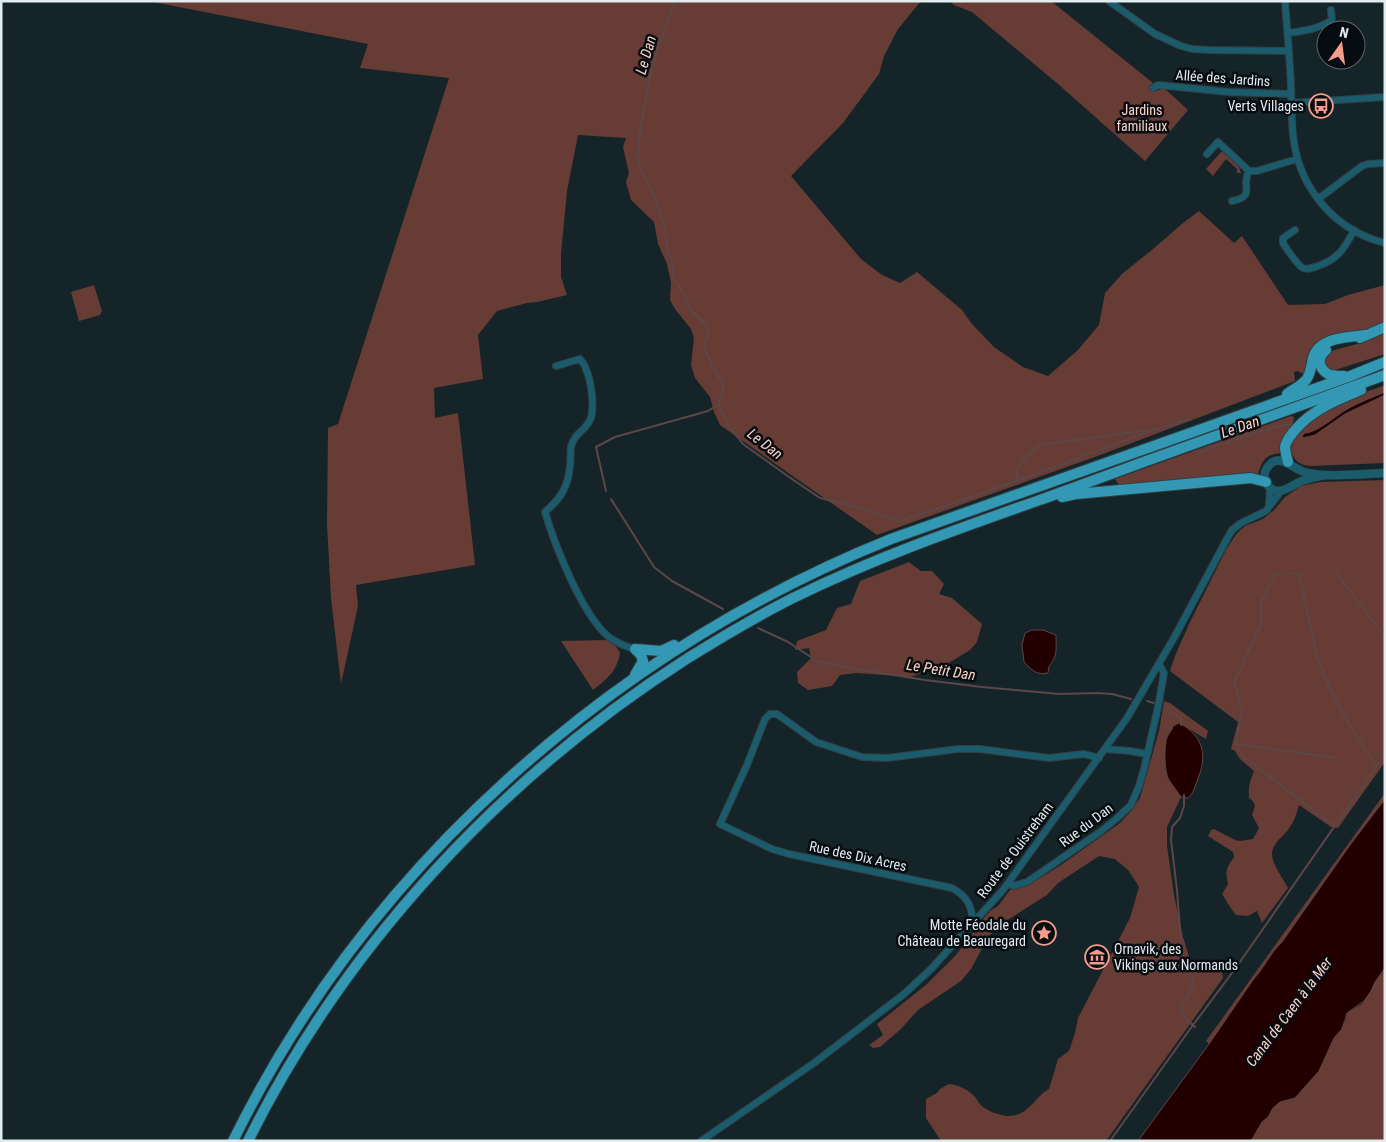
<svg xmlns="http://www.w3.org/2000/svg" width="1386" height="1142" font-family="'Roboto Condensed',sans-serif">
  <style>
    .green { fill: #673c34 }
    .water { fill: #230000; stroke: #5c4748 }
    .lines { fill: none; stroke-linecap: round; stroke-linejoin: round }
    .stream { stroke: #5c4748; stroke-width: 2 }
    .minor-casing { stroke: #324045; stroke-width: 8 }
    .tertiary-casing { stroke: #324045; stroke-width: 9 }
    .trunk-casing { stroke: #324045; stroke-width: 12 }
    .minor { stroke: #1a5b6c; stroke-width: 6 }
    .tertiary { stroke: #1a5b6c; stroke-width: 8 }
    .trunk { stroke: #3298b4; stroke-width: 10 }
    .labels { text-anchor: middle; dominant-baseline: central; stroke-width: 5; stroke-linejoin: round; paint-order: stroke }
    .street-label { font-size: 14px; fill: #e2ecef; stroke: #060c0f }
    .poi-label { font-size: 14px; fill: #e2ecef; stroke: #060c0f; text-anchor: end }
    .park-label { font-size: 14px; fill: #fcd2c9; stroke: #060c0f }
    .water-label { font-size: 15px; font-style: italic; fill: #fbd1c8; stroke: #060c0f }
  </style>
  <rect width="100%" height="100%" fill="#152429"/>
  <path class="green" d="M148 1H921L898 29 884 56 879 74 843 123 791 176 861 259 882 275 900 283 917 272 962 310 972 324 994 347 1023 367 1048 376 1077 351 1099 325 1105 293 1122 274 1153 249 1183 223 1199 211 1234 243 1242 236 1288 305 1325 304 1348 295 1385 285V322L1364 332 1327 339 1306 375 1297 371 1294 372 1295 381 1103 454 877 535 720 425 714 412 710 397 695 378 691 365 694 338 691 329 675 309 670 300 671 283 667 264 658 244 654 222 631 200 626 182 629 173 623 147 626 138 578 135 567 191 561 254V277L567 295 537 302 527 303 497 311 478 335 483 379 434 388 435 418 458 413 475 565 356 585 358 606 341 684 331 598 327 524 328 428 338 424 449 78 360 68 368 44Z
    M949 1H1051L1153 83 1149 86 1156 91 1164 88 1188 110 1145 161 1058 84 972 12 954 5Z
    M1221 152H1223L1239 167 1241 173H1237V169L1226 159 1213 176 1206 169Z
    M94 285 102 311 100 315 79 321 71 292Z
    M1385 332V354L1335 370H1330L1325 365V358L1331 351 1357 344Z
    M1385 385V463L1310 466C1302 465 1296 463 1292 454 1288 443 1297 435 1304 428 1312 422 1319 414 1328 409 1346 399 1366 392 1385 385Z
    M1291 416 1294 417C1294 427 1285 431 1282 440 1281 444 1281 449 1281 453 1265 455 1263 459 1258 474L1119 485 1115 479Z
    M1385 480V762L1338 828 1331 827 1299 805C1297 812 1295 820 1290 827 1284 837 1268 845 1273 860 1276 869 1283 879 1288 888L1262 923 1257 911 1248 916 1236 915 1230 907 1222 894 1228 884C1225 870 1226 869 1234 857L1233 852 1208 836 1211 830 1214 829 1235 840 1240 841 1253 839 1259 828 1252 815 1255 806 1253 801 1249 798C1248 786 1250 782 1254 771L1240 759 1235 751 1231 749 1238 722 1170 671 1175 656 1190 622 1226 550 1237 533 1245 526 1263 519 1274 510 1285 497 1301 486 1320 482Z
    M909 562 921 571H932L944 584 939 594 952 598 982 624 977 642 970 650 947 664 911 677 857 673 840 675 832 686 808 690 798 683 797 672 811 658 809 648 795 650 797 641 826 630 837 608 851 604 860 581Z
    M607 640 613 643 620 652C618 670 607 679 593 690L561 641Z
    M1164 701 1170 703 1208 731 1206 739 1179 723 1168 736 1166 763 1168 779 1181 797 1167 827V846L1174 895 1183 937 1191 963 1202 969 1210 966 1221 965 1223 978 1106 1141H941L926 1118V1099L937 1093 940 1089 949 1084C959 1085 969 1090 976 1098 978 1101 980 1105 983 1107 992 1113 1005 1118 1016 1115 1031 1111 1036 1096 1049 1089L1058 1059 1069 1051 1075 1033 1078 1018 1130 918 1139 887 1129 871 1115 859 1099 856 1058 883 1047 895 1009 919 994 930 985 943 971 969 961 981 918 1010 901 1029 880 1047 873 1048 869 1045 883 1035 877 1024 927 984 956 955 984 918 990 911 998 906 1010 890 1027 886 1061 865 1120 823 1131 811 1140 798 1159 731Z
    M1385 793V799L1350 845 1283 942C1271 953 1265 968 1253 980L1209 1044 1206 1041Z
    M1385 968V1141H1251L1262 1122 1268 1117 1273 1108 1280 1102 1295 1098 1319 1071 1334 1038 1346 1020 1347 1013 1362 1004 1371 991 1375 982Z"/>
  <path class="water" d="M1385 392V395L1345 414 1315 435 1303 438 1302 436 1305 433C1319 432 1336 415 1349 408 1360 402 1373 397 1385 392Z
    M1032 630H1043L1056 635C1056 647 1058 657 1049 666L1048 673C1036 675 1033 671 1024 662L1022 645 1025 633Z
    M1179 723C1204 736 1208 756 1197 781 1195 787 1193 794 1188 798L1181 797C1177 791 1173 786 1169 780 1164 773 1164 745 1167 737 1169 733 1172 731 1173 726Z
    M1385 799V968L1375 982 1371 991 1364 1001 1347 1013 1342 1029 1334 1038 1319 1071 1295 1098 1280 1102 1273 1108 1268 1117 1262 1122 1251 1141H1138L1209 1044 1253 980C1264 968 1271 952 1282 942L1350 845Z"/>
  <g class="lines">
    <path class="stream" d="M675 1 656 54 651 72 640 130 638 159 639 166 652 191 664 226 668 250 673 266V278L685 295 689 308 706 325 708 335 704 342V346L713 368 723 384V392L719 400 720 409 728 425 743 444 789 477 820 498 856 507 900 521 936 509 1039 473 1147 432 1189 419
      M1197 453C1213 448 1279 422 1291 425
      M1018 480C1017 476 1017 474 1017 471 1019 464 1034 449 1040 445L1148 430
      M606 491 596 447 615 437 708 411 719 404
      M611 499 654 567 672 581 723 609
      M1283 573H1277L1261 602V624L1245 658 1243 666 1234 681 1242 708 1236 744 1244 757 1333 825
      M1291 573 1299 574 1317 657 1332 693 1353 731 1376 765
      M1336 573 1385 637
      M758 628 788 642 817 661 845 667 925 680 982 687 1059 694 1096 693 1112 694 1131 699
      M1147 701 1154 703
      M1166 707 1181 719V725
      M1236 744 1337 758
      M1184 795V806L1180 818 1172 827 1171 840 1177 890 1182 956 1193 979V985L1181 1008 1184 1017 1195 1027
      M1110 1141 1193 1025 1235 969 1385 754"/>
    <g class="minor-casing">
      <path id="minor" d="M1109 1 1155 34 1181 46 1192 49 1209 50 1289 51
        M1285 1C1287 30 1290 59 1291 88 1292 106 1291 125 1294 142 1301 190 1336 231 1385 243
        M1288 33C1303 31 1319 29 1332 20L1331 10
        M1153 88 1158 85 1229 92 1291 94
        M1292 103 1385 97
        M1207 154 1218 142 1249 171
        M1249 171H1257L1297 159
        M1318 199 1362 166 1368 164 1385 163
        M1232 201C1257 196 1240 186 1249 171
        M1295 230 1283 238V243C1287 249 1297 265 1303 268 1307 270 1311 268 1315 267 1337 260 1344 250 1354 230
        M556 366 580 359C582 362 585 365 586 369 591 381 596 411 589 422 583 432 574 434 571 447 570 453 571 460 570 466 568 488 560 499 545 512 555 546 583 617 610 638 618 643 626 647 635 649
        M1269 506 1270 488
        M1105 749 1130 751 1147 754
        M1008 883 1013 886 1027 882 1100 832 1116 819 1131 805 1139 786 1144 769 1158 707 1164 673 1159 664
        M973 924C972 906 968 897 952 888L789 854 772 849 720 824 747 765 765 719 770 714H777L816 742 862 757 887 758 958 749H980L1049 758 1084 754 1099 758
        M701 1141 814 1063 904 994 931 969 1003 890 1127 718 1175 636 1228 537 1232 530 1241 523 1266 511 1278 495 1280 491"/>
    </g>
    <g class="tertiary-casing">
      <path id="tertiary" d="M1325 475C1317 477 1310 478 1302 481 1291 485 1275 501 1266 482 1264 478 1264 472 1267 468 1278 451 1292 468 1304 472 1324 478 1362 474 1385 473"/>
    </g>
    <g class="trunk-casing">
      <path id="trunk" d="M1360 338 1385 327
        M1326 350C1317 357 1318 368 1328 374 1332 376 1339 376 1344 376
        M1287 394C1293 389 1301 386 1306 380 1311 374 1311 366 1313 358 1319 337 1348 337 1366 335
        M1288 462C1287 458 1285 451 1285 447 1286 440 1291 435 1295 430 1313 409 1337 400 1361 390
        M1062 497 1076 494 1251 478 1266 482
        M635 649 661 651 674 645
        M635 675 643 661 641 655 635 649
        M233 1141C367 868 610 652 891 539L1348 377 1385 362
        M248 1141C346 944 503 776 688 658 722 637 757 616 793 598 876 557 963 527 1051 496 1162 455 1273 415 1385 375"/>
    </g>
    <use href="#minor" class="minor"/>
    <use href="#tertiary" class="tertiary"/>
    <use href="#trunk" class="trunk"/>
  </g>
  <defs>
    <g id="bus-ring" transform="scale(1.25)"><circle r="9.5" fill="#060c0f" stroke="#f49d8c" stroke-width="1.5"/><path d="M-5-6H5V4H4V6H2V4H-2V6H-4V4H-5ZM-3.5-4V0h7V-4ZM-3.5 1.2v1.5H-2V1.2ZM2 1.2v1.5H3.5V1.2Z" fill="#f49d8c"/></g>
    <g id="sight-ring" transform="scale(1.25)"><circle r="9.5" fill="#060c0f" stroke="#f49d8c" stroke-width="1.5"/><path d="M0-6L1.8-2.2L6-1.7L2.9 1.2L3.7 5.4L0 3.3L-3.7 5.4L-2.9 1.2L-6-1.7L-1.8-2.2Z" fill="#f49d8c"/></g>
    <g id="museum-ring" transform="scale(1.25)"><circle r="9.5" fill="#060c0f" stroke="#f49d8c" stroke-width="1.5"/><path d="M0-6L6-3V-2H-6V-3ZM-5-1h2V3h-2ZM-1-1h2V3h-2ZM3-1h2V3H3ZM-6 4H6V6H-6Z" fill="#f49d8c"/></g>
  </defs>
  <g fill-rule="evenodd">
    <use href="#bus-ring" x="1321" y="106"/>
    <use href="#sight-ring" x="1044" y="933"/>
    <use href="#museum-ring" x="1097" y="957"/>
  </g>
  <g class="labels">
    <g class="street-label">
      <text transform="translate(1223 78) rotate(4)">Allée des Jardins</text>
      <text transform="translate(1086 825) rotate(-37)">Rue du Dan</text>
      <text transform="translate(1015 850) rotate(-53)">Route de Ouistreham</text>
      <text transform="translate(858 856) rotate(12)">Rue des Dix Acres</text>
    </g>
    <g class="poi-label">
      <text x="1304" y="106">Verts Villages</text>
      <text x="1026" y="925">Motte Féodale du<tspan x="1026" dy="16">Château de Beauregard</tspan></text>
      <text x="1114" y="949" text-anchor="start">Ornavik, des<tspan x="1114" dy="16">Vikings aux Normands</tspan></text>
    </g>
    <g class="park-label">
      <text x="1142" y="110">Jardins<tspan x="1142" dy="16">familiaux</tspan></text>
    </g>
    <g class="water-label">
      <text transform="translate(646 55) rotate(-74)">Le Dan</text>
      <text transform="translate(1240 427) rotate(-19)">Le Dan</text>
      <text transform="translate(765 444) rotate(38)">Le Dan</text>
      <text transform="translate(941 670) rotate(9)">Le Petit Dan</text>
      <text transform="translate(1289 1012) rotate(-53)">Canal de Caen à la Mer</text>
    </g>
  </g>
  <rect width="1386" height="1142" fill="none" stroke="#e2ecef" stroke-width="5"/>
  <g transform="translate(1341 45) rotate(14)"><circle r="24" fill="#060c0f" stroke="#5e6669"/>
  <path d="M0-4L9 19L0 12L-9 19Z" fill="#f49d8c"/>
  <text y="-8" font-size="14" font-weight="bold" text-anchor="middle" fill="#e2ecef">N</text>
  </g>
</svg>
